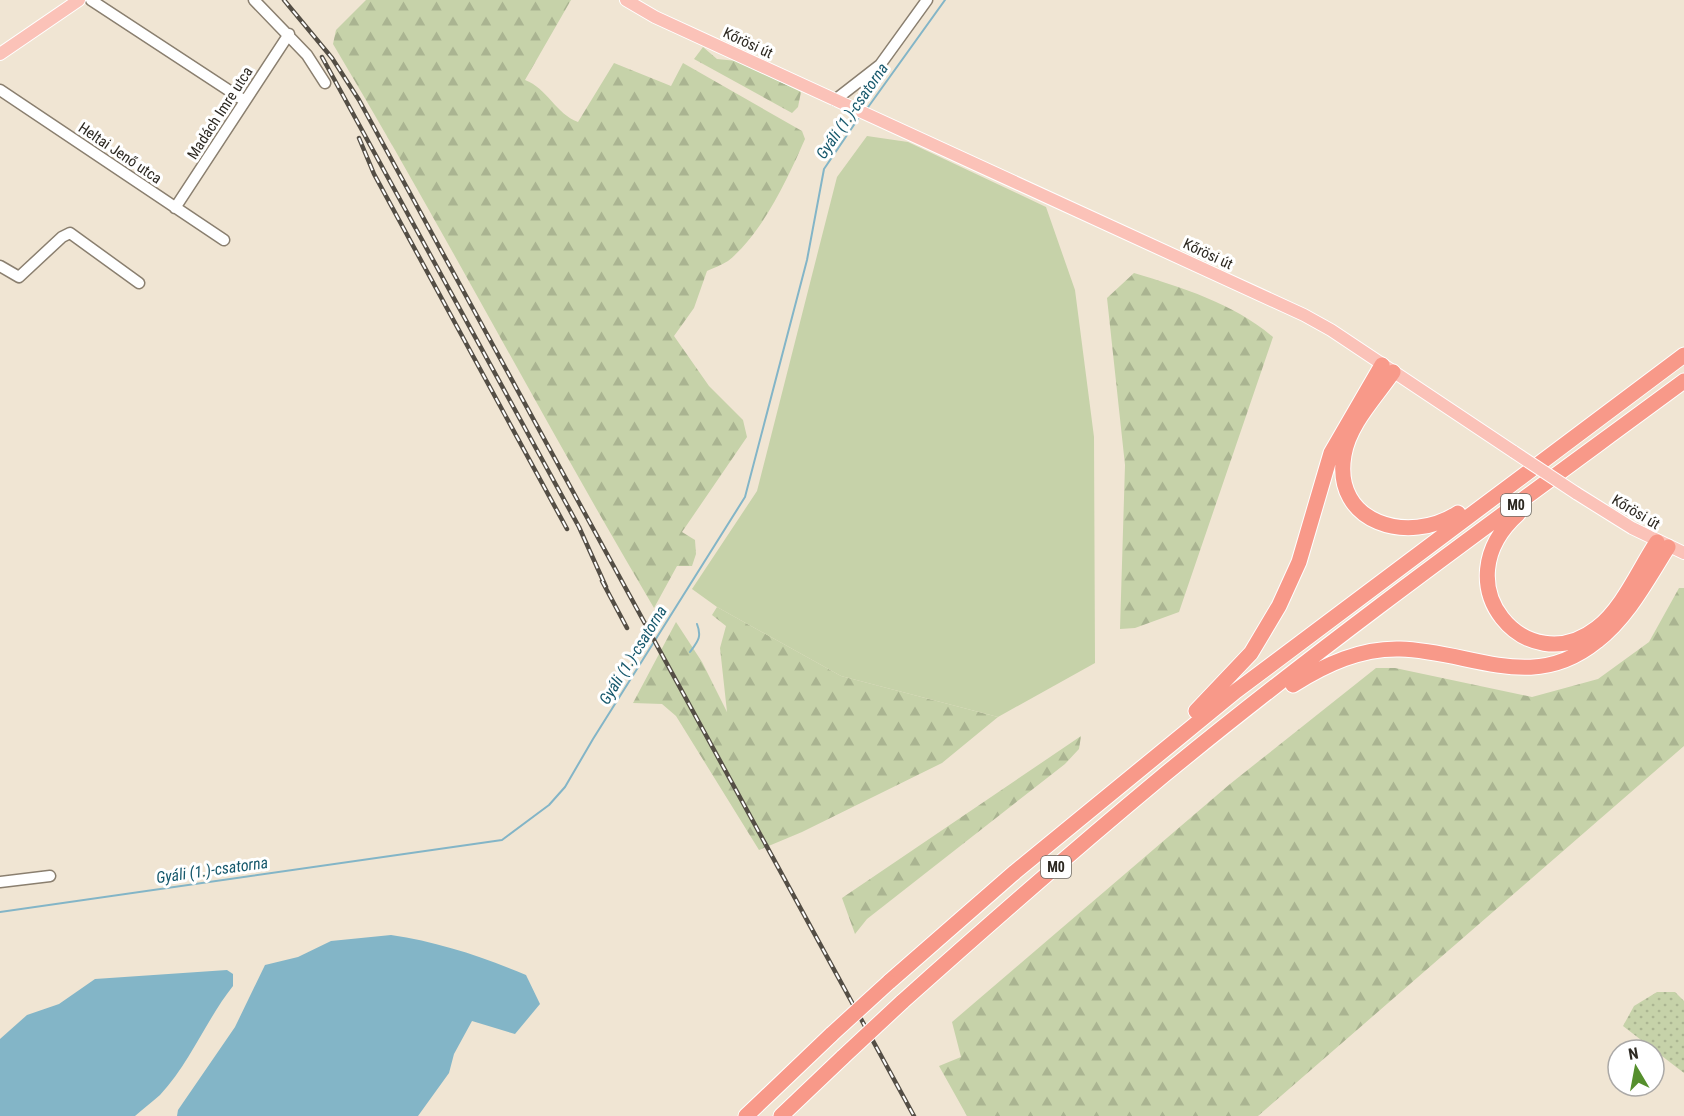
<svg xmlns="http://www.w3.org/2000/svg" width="1684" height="1116" font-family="'Roboto Condensed',sans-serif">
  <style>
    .grass { fill: url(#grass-dots) }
    .forest { fill: url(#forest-firs) }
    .green { fill: #c6d2a9 }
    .water { fill: #83b5c7 }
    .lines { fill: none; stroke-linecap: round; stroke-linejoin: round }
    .stream { stroke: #83b5c7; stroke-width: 2 }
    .minor-casing { stroke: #8a7f6f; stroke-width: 13 }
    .major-casing { stroke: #fff; stroke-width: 14 }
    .highway-casing { stroke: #fff; stroke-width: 17 }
    .minor { stroke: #fff; stroke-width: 10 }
    .major { stroke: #fbc2b8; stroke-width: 12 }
    .highway { stroke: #f89989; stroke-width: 15 }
    .rail-casing { stroke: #544e45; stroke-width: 4.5 }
    .rail { stroke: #fff; stroke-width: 2; stroke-dasharray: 7; stroke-linecap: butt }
    .major-bridge-casing { stroke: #fff; stroke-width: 14; stroke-linecap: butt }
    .highway-bridge-casing { stroke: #fff; stroke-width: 17; stroke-linecap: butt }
    .major-bridge { stroke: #fbc2b8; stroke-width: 12 }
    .highway-bridge { stroke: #f89989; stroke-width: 15 }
    .labels { text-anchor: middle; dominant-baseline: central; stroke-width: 6; stroke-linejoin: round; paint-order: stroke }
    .shield { fill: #fff; stroke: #6c6964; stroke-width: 1.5 }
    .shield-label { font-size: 14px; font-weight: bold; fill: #2d2922 }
    .street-label { font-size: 15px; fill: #2d2922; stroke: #fff }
    .water-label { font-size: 16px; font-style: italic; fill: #16586c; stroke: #fff }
  </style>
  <defs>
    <pattern id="grass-dots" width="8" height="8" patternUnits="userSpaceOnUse" patternTransform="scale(1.5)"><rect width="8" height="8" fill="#c6d2a9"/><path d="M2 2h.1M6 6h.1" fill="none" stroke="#aab491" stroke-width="1.8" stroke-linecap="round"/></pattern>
    <pattern id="forest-firs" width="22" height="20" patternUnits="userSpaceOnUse" patternTransform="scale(1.5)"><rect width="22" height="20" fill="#c6d2a9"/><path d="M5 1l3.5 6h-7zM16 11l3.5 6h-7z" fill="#aab491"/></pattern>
  </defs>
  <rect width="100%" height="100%" fill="#f0e5d3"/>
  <path class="grass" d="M1657 992H1675L1684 1001V1073L1623 1026 1634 1006Z"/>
  <path class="forest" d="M366 0H571L525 80C547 88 556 114 578 122L614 63 671 86 683 63 802 131 805 139C788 178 762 234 728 261 722 265 713 268 707 271L694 308 674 336 709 386 743 420 747 437 682 532 695 540 696 554 692 566H677L654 608C544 422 444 230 333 44L336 30Z
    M703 47 717 59 737 61 801 92 798 107 792 113 694 59Z
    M1134 273C1183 288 1233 303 1273 337L1179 612 1135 628 1120 629 1125 465 1107 298Z
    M1679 588H1684V746L1258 1116H967L939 1066 961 1057 952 1022 1230 784 1376 668H1395L1532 697 1598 679 1649 642Z
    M717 607 841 676 998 717 942 763 802 832 759 850 676 716 662 704 633 703 676 622 702 662 727 712 720 648 726 626 712 615Z
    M1081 736 1079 749 1065 764 867 919 855 934 842 898Z"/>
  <path class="green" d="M867 136 908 142 1046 207 1075 290 1094 437 1095 663 998 717 841 676 717 607 692 589 757 491 837 177Z"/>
  <path class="water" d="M391 935C438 942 481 956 526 975L540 1004 515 1034 472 1021 454 1054 449 1073 418 1116H177L178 1110 235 1027 265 965 298 957 331 941Z
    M227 970 233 974V986C206 1020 190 1063 160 1095 152 1102 143 1109 135 1116H0V1039L27 1015 59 1004 95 979Z"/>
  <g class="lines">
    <path class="stream" d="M866 110 945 0
      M690 652C698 641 702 637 697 624
      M0 912 502 840 549 805 565 787 593 739 745 497 807 260 824 169 860 116"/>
    <g class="minor-casing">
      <path id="minor" d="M91 0 245 101
        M254 0 307 55 325 83
        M0 90 224 240
        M835 100 880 65 927 0
        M175 208 289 34
        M0 266 19 277 62 237 70 233 139 283
        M0 882 50 876"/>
    </g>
    <g class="major-casing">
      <path id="major" d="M626 0 655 17 1304 315 1331 330 1514 452
        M0 54 79 0
        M1576 493 1632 528 1684 553"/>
    </g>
    <g class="highway-casing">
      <path id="highway" d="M1393 372C1376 397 1349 424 1344 455 1332 524 1409 545 1458 513
        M1518 514C1440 584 1527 683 1597 628 1623 608 1639 569 1657 542
        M1293 685C1326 664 1361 648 1400 649 1472 651 1532 694 1597 641 1628 617 1647 580 1668 547
        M1196 711 1251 653 1279 606 1299 562 1331 453 1382 365
        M889 982 1015 872 1236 691 1684 355
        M902 1002C988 925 1075 849 1164 775 1332 637 1509 510 1684 381
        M746 1116 832 1034
        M781 1116 843 1057"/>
    </g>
    <use href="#minor" class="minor"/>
    <use href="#major" class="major"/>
    <use href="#highway" class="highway"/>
    <g class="rail-casing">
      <path id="rail" d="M284 0 332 58 359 100 914 1116
        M322 57 579 527 606 587
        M359 138 374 174 567 529
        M602 581 627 628"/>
    </g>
    <use href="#rail" class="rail"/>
    <g class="major-bridge-casing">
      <path id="major-bridge" d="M1514 452 1576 493"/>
    </g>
    <g class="highway-bridge-casing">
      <path id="highway-bridge" d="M832 1034 889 982
        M843 1057 902 1002"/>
    </g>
    <use href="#major-bridge" class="major-bridge"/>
    <use href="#highway-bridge" class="highway-bridge"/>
  </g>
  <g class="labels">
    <g class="shield">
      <rect x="1501" y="494" width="30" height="22" rx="4.5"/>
      <rect x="1041" y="856" width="30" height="22" rx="4.5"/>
    </g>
    <g class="shield-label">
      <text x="1516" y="505">M0</text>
      <text x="1056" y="867">M0</text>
    </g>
    <g class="street-label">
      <text transform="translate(748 43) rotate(25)">Kőrösi út</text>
      <text transform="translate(220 113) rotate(-57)">Madách Imre utca</text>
      <text transform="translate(120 153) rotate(34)">Heltai Jenő utca</text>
      <text transform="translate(1208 254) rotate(25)">Kőrösi út</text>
      <text transform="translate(1636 512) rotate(31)">Kőrösi út</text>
    </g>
    <g class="water-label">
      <text transform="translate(852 111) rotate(-55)">Gyáli (1.)-csatorna</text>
      <text transform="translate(633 655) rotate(-58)">Gyáli (1.)-csatorna</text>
      <text transform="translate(212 870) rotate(-8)">Gyáli (1.)-csatorna</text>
    </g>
  </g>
  <g transform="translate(1636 1068) rotate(350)"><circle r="28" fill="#ffffff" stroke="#aba9a7" stroke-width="1.5"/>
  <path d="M0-4.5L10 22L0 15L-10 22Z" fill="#558f2d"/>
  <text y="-9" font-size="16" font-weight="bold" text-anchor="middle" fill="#2d2922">N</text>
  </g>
</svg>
